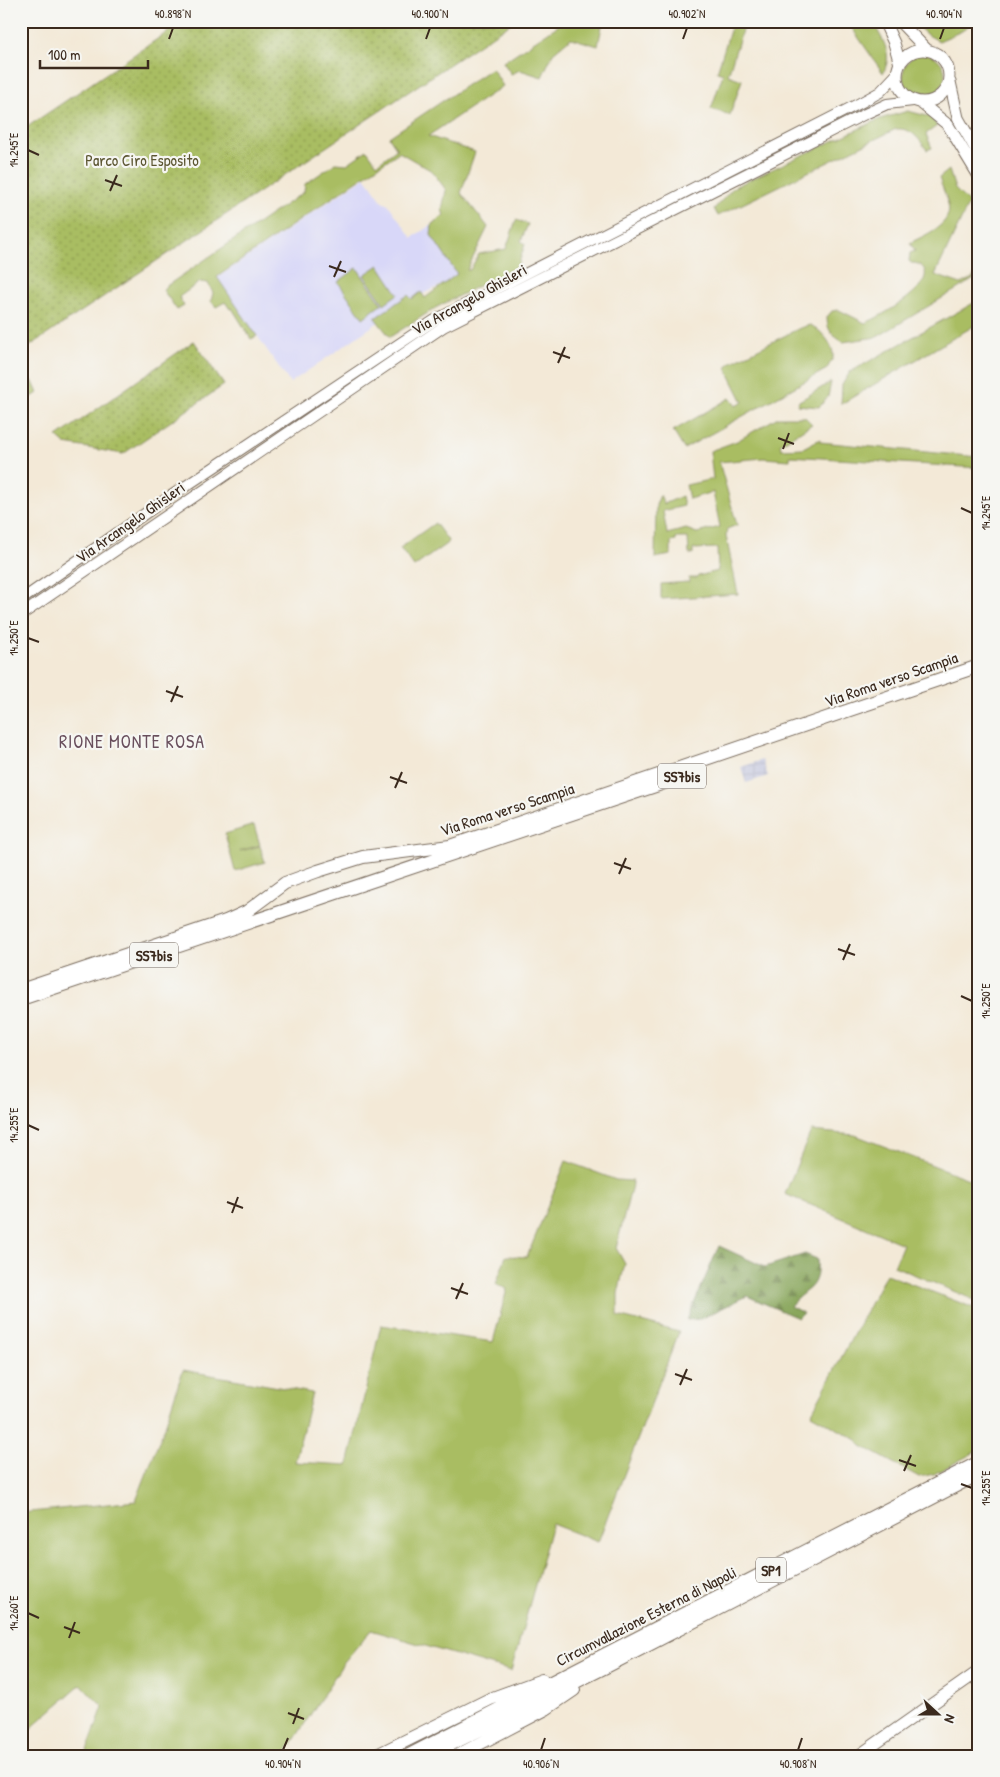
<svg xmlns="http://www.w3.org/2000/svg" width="1000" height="1777" font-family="'Patrick Hand',sans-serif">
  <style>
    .built { fill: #d8d7f8 }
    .industrial { fill: url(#industrial-grid) }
    .green { fill: #a9bd62; stroke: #727440 }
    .forest { fill: url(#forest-firs); stroke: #60673b }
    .park { fill: url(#park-dots); stroke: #727440 }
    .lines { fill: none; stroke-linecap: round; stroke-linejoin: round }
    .tertiary-casing { stroke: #7b6d5f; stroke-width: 12 }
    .secondary-casing { stroke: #7b6d5f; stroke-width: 13 }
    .primary-casing { stroke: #7b6d5f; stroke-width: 14 }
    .trunk-casing { stroke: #7b6d5f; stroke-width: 14 }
    .tertiary { stroke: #fff; stroke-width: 10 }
    .secondary { stroke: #fff; stroke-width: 11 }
    .primary { stroke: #fff; stroke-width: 12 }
    .trunk { stroke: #fff; stroke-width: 12 }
    .ticks { fill: none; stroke: #3b2a1e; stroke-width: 2 }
    .labels { text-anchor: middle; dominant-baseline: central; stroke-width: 4.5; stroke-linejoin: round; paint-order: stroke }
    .shield { fill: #f6f6f2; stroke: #73675e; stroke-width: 1 }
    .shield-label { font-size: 15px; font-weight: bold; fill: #3b2a1e }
    .park-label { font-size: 16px; fill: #5c5632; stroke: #f6f6f2 }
    .street-label { font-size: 16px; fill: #3b2a1e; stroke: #f6f6f2 }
    .neighbourhood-label { font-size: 18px; letter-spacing: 1px; fill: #694f5d; stroke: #f6f6f2 }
    .neatline { fill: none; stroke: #3b2a1e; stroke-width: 2 }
    .ticks-label { font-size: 12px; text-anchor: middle; fill: #3b2a1e }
  </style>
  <defs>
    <pattern id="industrial-grid" width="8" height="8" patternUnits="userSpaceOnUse" patternTransform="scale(1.25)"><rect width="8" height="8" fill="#bfc2dd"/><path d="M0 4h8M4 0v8" fill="none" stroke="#a5a7bd"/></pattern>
    <pattern id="forest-firs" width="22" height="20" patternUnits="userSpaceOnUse" patternTransform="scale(1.25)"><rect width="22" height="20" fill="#86a458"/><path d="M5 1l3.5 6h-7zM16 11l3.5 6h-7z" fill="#6f8648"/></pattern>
    <pattern id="park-dots" width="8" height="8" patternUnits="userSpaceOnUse" patternTransform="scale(1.25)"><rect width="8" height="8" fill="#a9bd62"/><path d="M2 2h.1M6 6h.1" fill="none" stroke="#8b9a50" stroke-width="1.8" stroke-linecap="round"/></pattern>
  </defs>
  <rect width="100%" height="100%" fill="#f6f6f2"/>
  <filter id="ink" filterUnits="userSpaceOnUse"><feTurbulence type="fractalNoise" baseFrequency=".02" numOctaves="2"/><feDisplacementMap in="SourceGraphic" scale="10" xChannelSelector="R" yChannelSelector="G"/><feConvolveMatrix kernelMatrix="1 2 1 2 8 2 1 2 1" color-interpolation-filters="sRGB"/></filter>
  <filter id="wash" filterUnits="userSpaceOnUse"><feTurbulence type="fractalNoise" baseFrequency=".0096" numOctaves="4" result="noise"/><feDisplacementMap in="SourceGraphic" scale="20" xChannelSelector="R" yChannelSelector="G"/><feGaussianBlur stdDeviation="1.12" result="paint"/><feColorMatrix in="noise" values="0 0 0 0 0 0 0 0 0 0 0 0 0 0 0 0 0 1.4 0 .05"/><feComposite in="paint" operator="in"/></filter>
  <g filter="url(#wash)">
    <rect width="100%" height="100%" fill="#f3e9d7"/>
    <path class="built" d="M365 177 383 202 388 204 412 238 461 204 462 276 412 299 290 383 217 278Z"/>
    <path class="industrial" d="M762 760 768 776 746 783 741 767Z"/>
    <path class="green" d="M565 21H603L598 46 571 38 553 53 542 77 520 70 511 74 503 62Z
      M733 21H745L728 75 742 80 730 115 711 109 723 74 717 72Z
      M847 21H872C882 39 894 53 883 73Z
      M912 21H974L962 31 939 41 926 34Z
      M903 75a21 21 0 1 1 42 0a21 21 0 1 1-42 0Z
      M492 68 503 86 428 136 475 152 461 193 488 227 467 270H470L479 254 506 249 516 220 528 224 521 241 525 244 518 266 437 307 390 337 375 318 408 295 412 299 421 292 425 298 457 274 431 235 432 224 444 215 442 210 446 190 432 171 399 152 217 277 257 336 251 339 232 308 230 309 225 302 216 307 211 301 213 293 208 283 200 282 179 297 184 306 177 310 163 290 165 287 304 192 305 184 336 163 347 164 367 150 377 164 397 149 389 137Z
      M908 111 931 117 937 126 926 134 932 148 927 150C918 138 912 128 896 129L718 216 714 209 734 187 880 119Z
      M949 170 955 189 969 203 935 275 961 284 973 278 979 264V276L877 337 843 342C832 335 827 331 827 317L832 311 839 310 865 323C879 318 935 286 924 269 921 264 916 263 911 263L909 261 910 253 915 251 910 243C924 235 954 225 948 204 946 195 942 187 939 178Z
      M379 265 398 294 384 304 364 275Z
      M357 268 382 304 363 318 338 282Z
      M979 300V323L841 404 842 385 850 372Z
      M810 325C820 329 835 345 833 358 832 361 828 366 827 369L684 449 673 431 730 398 736 406 743 402 726 368 730 363 800 328Z
      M32 380 38 393 21 404V383Z
      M831 382 828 397 819 407 797 405 799 401Z
      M778 417H805L812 424 780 444 781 449 803 448 820 439V442L979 457V468L790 456V460L763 458 719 462 737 525 727 529 726 536 738 594 661 599V584L689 582V578H697L698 576 718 571 717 548 693 549V554H689L688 538H676V541L671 542V555L655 558 656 505 660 495 664 504 682 496 684 506 663 511 667 534 686 529 697 533 720 527 713 492 689 499 686 485 713 479 710 451 737 441Z
      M435 523 449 542 414 567 400 548Z
      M254 825 260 845 240 851 260 846 265 862 235 871 225 834Z
      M811 1131 855 1135 979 1183V1302L894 1266 903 1244 785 1194Z
      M566 1161 616 1180 633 1181 616 1248 625 1264 618 1293V1316L679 1332 598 1542 552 1524 511 1671 371 1630 344 1662 284 1756H85L103 1707 81 1684 21 1737V1513L136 1501 165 1426 183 1370 312 1393 295 1462 348 1465 381 1325 493 1342 507 1289 496 1284 506 1256 527 1257Z
      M886 1274 979 1310V1450L934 1474 919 1477 862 1446 857 1440 811 1414Z"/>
    <path class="forest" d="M719 1246 765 1267 805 1254 817 1259C819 1291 808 1285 790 1306L803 1313 798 1318 747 1296 700 1319 687 1320Z"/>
    <path class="park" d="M184 21H514L21 352V131Z
      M194 341 224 385 123 454 65 444 57 437Z"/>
  </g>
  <g filter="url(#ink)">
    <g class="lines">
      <g class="tertiary-casing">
        <path id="tertiary" d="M21 600 156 506 435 320 860 103 880 92 897 74
          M21 615 443 327 865 114 887 104 913 101"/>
      </g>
      <g class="secondary-casing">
        <path id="secondary" d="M884 21 894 43 900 64
          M899 21 927 50
          M897 76a26 26 0 1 1 52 0a26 26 0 1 1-52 0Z
          M950 82 958 118 979 155
          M921 103 948 125 979 176
          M858 1756 979 1671"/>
      </g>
      <g class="primary-casing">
        <path id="primary" d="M21 990 226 921 246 912 285 883 318 871 363 857 450 846 979 666
          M21 999 670 781"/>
      </g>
      <g class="trunk-casing">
        <path id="trunk" d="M375 1756 490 1699 542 1680
          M407 1756 979 1462
          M428 1756 608 1666 979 1474
          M456 1756 546 1709 574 1690"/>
      </g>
      <use href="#tertiary" class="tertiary"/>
      <use href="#secondary" class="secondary"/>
      <use href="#primary" class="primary"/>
      <use href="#trunk" class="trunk"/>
    </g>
  </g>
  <path class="ticks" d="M169 39 173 28M426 39 430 28M683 39 687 28M940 39 944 28M28 150 39 155M105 180 122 186M110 191 117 175M329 266 346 272M334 277 341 261M553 352 570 358M558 363 565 347M778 438 794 444M783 449 789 433M961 508 972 513M28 638 39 642M166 691 183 697M171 702 178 686M390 777 407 783M395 788 402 772M614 863 631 869M619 874 626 858M838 949 855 955M843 960 850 944M961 996 972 1001M28 1125 39 1130M227 1202 243 1208M232 1213 238 1197M451 1288 468 1294M456 1299 463 1283M675 1374 692 1380M680 1385 687 1369M899 1460 916 1466M904 1471 911 1455M961 1484 972 1488M28 1613 39 1618M64 1627 80 1633M69 1638 75 1622M288 1713 304 1719M293 1724 299 1708M283 1750 288 1738M541 1750 545 1738M798 1750 802 1738"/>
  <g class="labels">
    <g class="shield">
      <rect x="658" y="763.5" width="48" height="25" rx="4"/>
      <rect x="130" y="942.5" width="48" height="25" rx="4"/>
      <rect x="756" y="1557.5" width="30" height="25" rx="4"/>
    </g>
    <g class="shield-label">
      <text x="682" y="776">SS7bis</text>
      <text x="154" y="955">SS7bis</text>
      <text x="771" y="1570">SP1</text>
    </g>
    <g class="park-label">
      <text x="142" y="160">Parco Ciro Esposito</text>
    </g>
    <g class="street-label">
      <text transform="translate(469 299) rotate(-29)">Via Arcangelo Ghisleri</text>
      <text transform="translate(130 522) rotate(-35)">Via Arcangelo Ghisleri</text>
      <text transform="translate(891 679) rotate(-19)">Via Roma verso Scampia</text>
      <text transform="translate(507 809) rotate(-18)">Via Roma verso Scampia</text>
      <text transform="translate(646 1616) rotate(-27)">Circumvallazione Esterna di Napoli</text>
    </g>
    <g class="neighbourhood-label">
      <text x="132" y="741">RIONE MONTE ROSA</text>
    </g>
  </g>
  <rect width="1000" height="1777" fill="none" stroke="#f6f6f2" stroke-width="55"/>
  <g transform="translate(938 1714) rotate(111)" stroke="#f6f6f2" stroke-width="4" paint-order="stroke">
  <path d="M0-4L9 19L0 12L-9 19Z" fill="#3b2a1e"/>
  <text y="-8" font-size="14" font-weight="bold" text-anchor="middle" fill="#3b2a1e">N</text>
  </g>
  <path d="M40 60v8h108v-8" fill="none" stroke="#3b2a1e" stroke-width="2.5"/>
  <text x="48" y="60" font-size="15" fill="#3b2a1e" stroke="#f6f6f2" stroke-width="4" paint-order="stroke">100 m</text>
  <rect x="28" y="28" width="944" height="1722" class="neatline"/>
  <g class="ticks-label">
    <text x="173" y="18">40.898°N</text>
    <text x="430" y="18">40.900°N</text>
    <text x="687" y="18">40.902°N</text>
    <text x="944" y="18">40.904°N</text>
    <text transform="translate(14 150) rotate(-90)" y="4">14.245°E</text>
    <text transform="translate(986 513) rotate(-90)" y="4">14.245°E</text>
    <text transform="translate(14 638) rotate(-90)" y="4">14.250°E</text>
    <text transform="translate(986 1001) rotate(-90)" y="4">14.250°E</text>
    <text transform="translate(14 1125) rotate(-90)" y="4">14.255°E</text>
    <text transform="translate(986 1488) rotate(-90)" y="4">14.255°E</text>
    <text transform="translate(14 1613) rotate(-90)" y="4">14.260°E</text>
    <text x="283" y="1768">40.904°N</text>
    <text x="541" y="1768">40.906°N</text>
    <text x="798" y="1768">40.908°N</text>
  </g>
</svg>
